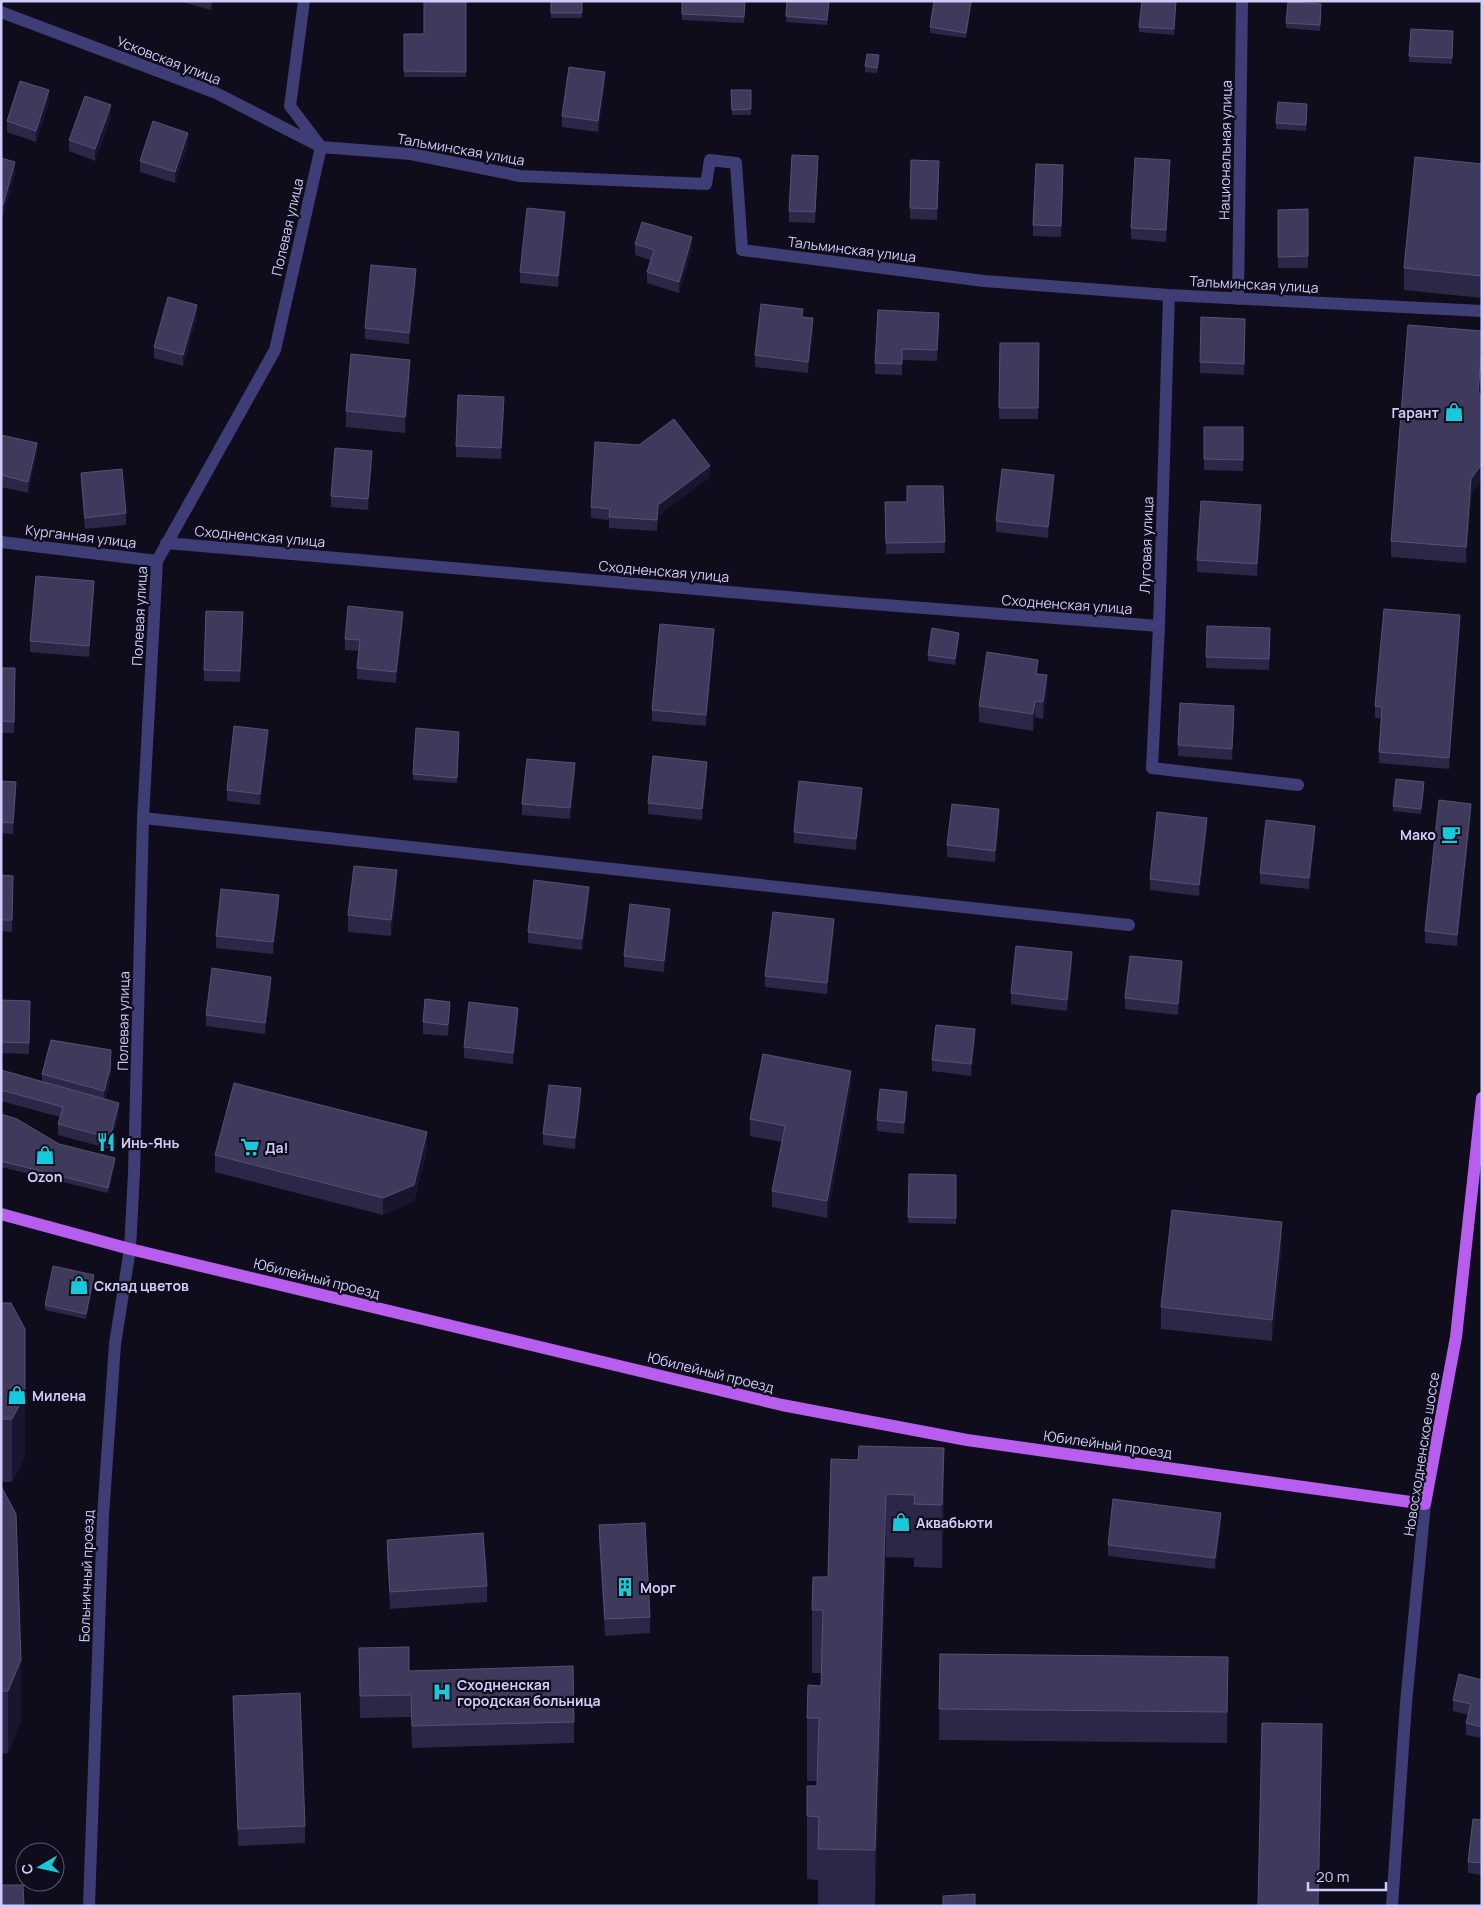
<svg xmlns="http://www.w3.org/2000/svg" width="1483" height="1907" font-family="Manrope,sans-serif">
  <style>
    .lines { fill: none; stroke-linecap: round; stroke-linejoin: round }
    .minor { stroke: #3e3d75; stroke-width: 12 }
    .major { stroke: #b75eee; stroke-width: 12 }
    .wall { fill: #2d2747 }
    .shaded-wall { fill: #1a152e }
    .building { fill: #3f395b; stroke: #565074 }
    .labels { text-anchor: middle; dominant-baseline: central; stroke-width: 4.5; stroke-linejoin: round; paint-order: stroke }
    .street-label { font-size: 14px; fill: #d0ccfa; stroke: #0f0d1b }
    .poi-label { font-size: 14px; font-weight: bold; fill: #d0ccfa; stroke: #0f0d1b; text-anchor: start }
  </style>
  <rect width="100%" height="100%" fill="#0f0d1b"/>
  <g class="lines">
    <path class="minor" d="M1 12 216 93 321 147 411 154 520 176 706 184 710 160 736 163 742 250 984 281 1169 295 1482 311
      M1169 295 1159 626 1152 768 1298 785
      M1238 299 1242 1
      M1 542 157 561
      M166 543 833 601 1159 626
      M143 818 1129 925
      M89 1906 103 1516 115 1344 130 1249 134 1173 143 818 157 561 275 350 321 147 290 106 304 1
      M1392 1906 1406 1703 1425 1504"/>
    <path class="major" d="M1 1214 130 1249 782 1405 967 1440 1425 1504 1456 1337 1482 1098"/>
  </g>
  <path class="wall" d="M179 1H213L211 10Z
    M551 1H582V18H551Z
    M682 1H745L744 23 682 20Z
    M787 1H829L827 25 786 22Z
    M972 1 966 38 930 33V27Z
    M1176 1 1174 35 1139 32V27Z
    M466 2V77H404V34H424Z
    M1321 10 1320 31 1286 28V23Z
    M1453 31 1452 64 1409 62V56Z
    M879 61 877 73 865 72V66Z
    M605 83 598 132 562 127V116Z
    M731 90H751V115H732Z
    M49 102 36 142 7 132V121Z
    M1307 104 1306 131 1276 129V123Z
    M111 117 95 161 69 151V140Z
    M188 144 175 183 140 172V161Z
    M1 158 15 173 3 216H1Z
    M1482 164V298L1404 290V268Z
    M818 167 815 223 789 222V211Z
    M1170 171 1166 242 1131 239V228Z
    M939 172 937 220 910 219V208Z
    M1063 176 1061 237 1033 236V225Z
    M1308 209V268H1278V210Z
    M565 224 558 287 520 283V272Z
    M635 244 692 249 679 293 647 283V272L650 260 635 255Z
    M416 281 409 344 365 339V328Z
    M197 316 183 366 154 358V347Z
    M803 317 813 329 808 373 755 367V355Z
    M939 324 937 361 902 360V375L875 374V363Z
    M1245 330 1244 375 1200 373V362Z
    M1482 331V365L1466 563 1391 557V541Z
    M1000 343H1039L1038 419H999Z
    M410 376 405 433 346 427V411Z
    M504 408 501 459 456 457V446Z
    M1204 427H1243V471L1204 470Z
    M1 435 37 454 28 493 1 487Z
    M372 462 368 510 331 507V496Z
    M81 473 126 513V525L85 529 81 484Z
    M710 477 658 516 657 531 609 528V520L591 518V507Z
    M943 486 945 553 886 554 885 502H907Z
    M1054 486 1048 538 996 532V521Z
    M1261 516 1257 576 1197 572V560Z
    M94 592 89 657 30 652V641Z
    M403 623 396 683 357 679V668L359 651 345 650V639Z
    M243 624 240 682 204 681V670Z
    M1460 626 1449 769 1379 763V752L1381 718H1375V706Z
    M959 638 955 665 928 661V655Z
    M1270 639 1269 670 1206 668V657Z
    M714 640 706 726 652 721V710Z
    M1 668H15L14 733H1Z
    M1038 674 1047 692 1043 719 1035 717 1033 731 979 722V706Z
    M1234 718 1232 760 1178 756V745Z
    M459 738 457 783 413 780V774Z
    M268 741 260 805 227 801V790Z
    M707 773 702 820 648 814V803Z
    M575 774 570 819 522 815V804Z
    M1 781 16 793 13 834 1 833Z
    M1424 788 1421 814 1393 811V806Z
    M862 800 856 850 794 843V832Z
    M1471 815 1457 946 1425 943V931Z
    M999 820 995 862 947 857V845Z
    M1207 829 1199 896 1150 890V879Z
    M1315 837 1309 889 1260 884V873Z
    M1 875 13 876 12 932 1 931Z
    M397 887 391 936 348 932V915Z
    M589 898 582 950 528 943V932Z
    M279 906 273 954 216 948V936Z
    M670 920 664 972 624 967V956Z
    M834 930 827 994 765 987V976Z
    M1072 964 1067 1011 1011 1004V993Z
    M1182 973 1178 1015 1125 1009V998Z
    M271 988 265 1034 206 1026V1015Z
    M1 1000 30 1001 29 1054 1 1053Z
    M450 1013 448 1036 423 1034V1022Z
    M518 1019 513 1064 464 1058V1047Z
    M975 1040 971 1076 932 1071V1060Z
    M111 1062 110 1081 105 1099 119 1114 110 1149 58 1135V1124L60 1117 1 1101V1070L42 1082V1074Z
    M851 1088 827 1218 772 1207V1191L782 1142 750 1136V1119Z
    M581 1100 575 1149 543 1145V1134Z
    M907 1103 904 1134 877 1131V1120Z
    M1 1114 59 1144 115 1164 108 1193 1 1167Z
    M427 1149 414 1201 383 1215 215 1172V1155Z
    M909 1174 956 1175V1224L908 1223Z
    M1282 1244 1272 1341 1161 1329V1307Z
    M94 1281 86 1319 45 1310V1305Z
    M1 1303 25 1457 12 1482H1Z
    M944 1448V1511L942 1568 914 1567V1558L886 1557 875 1906H818V1880L807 1879V1816L817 1786V1781H807V1718L821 1686V1673H812V1610L828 1577 858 1460Z
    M1 1488 21 1722 8 1753 1 1754Z
    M1221 1524 1215 1569 1108 1556V1545Z
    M599 1525 650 1617V1633L605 1636 599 1542Z
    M387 1540 487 1586V1602L390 1609 387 1557Z
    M359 1648 409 1671 574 1722V1743L412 1748 411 1717 360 1718Z
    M940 1654 1228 1657 1227 1743 939 1740Z
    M1482 1680V1738L1466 1735V1723L1469 1715 1453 1711V1700Z
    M233 1696 305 1826V1843L238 1846Z
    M1482 1820V1875L1468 1873V1862Z"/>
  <path class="shaded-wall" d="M211 1H213L211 10Z
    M971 1H972L966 38V33Z
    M605 72V83L598 132V121Z
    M49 90V102L36 142V131Z
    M111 105V117L95 161V149Z
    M188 133V144L175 183V172Z
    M818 156V167L815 223V212Z
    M1170 160V171L1166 242V230Z
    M15 162V173L3 216V205Z
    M565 212V224L558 287V276Z
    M692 237V249L679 293V282Z
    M416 269V281L409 344V333Z
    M197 305V316L183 366V355Z
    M813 318V329L808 373V362Z
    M1482 348V365L1478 408V392Z
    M410 360V376L405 433V417Z
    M504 397V408L501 459V448Z
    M37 443V454L28 493V482Z
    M372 451V462L368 510V499Z
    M1482 464V480L1471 495 1466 563V547L1471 479Z
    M710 466V477L658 516 657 531 658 505Z
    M1054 475V486L1048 538V527Z
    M1261 505V516L1257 576V564Z
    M94 581V592L89 657V646Z
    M243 612V624L240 682V671Z
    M403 612V623L396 683V672Z
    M1460 615V626L1449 769V758Z
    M714 629V640L706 726V715Z
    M959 633V638L955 665V659Z
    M1038 660V677L1036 674Z
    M1047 675V692L1043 719V702Z
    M1035 701V717L1033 731V714Z
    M1234 706V718L1232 760V749Z
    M268 730V741L260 805V794Z
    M707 762V773L702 820V809Z
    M575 763V774L570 819V808Z
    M16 782V793L13 834V823Z
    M1424 782V788L1421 814V809Z
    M862 788V800L856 850V839Z
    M1471 804V815L1457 946V935Z
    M999 809V820L995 862V851Z
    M1207 818V829L1199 896V885Z
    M1315 826V837L1309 889V878Z
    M397 870V887L391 936V920Z
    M589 887V898L582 950V939Z
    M279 895V906L273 954V942Z
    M670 909V920L664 972V961Z
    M834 919V930L827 994V983Z
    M1072 952V964L1067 1011V1000Z
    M1182 961V973L1178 1015V1004Z
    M271 977V988L265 1034V1023Z
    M450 1002V1013L448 1036V1025Z
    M518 1008V1019L513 1064V1053Z
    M975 1029V1040L971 1076V1064Z
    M111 1050 110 1081 104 1102V1091Z
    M851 1071V1088L827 1218V1201Z
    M581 1088V1100L575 1149V1138Z
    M907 1092V1103L904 1134V1123Z
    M119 1103V1114L110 1149V1138Z
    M427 1132V1149L414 1201 383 1215V1198Z
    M115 1158V1164L108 1193V1188Z
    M1282 1222V1244L1272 1341V1320Z
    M94 1275V1281L86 1319V1314Z
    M25 1329V1457L12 1482V1419Z
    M944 1448V1511L942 1568V1505Z
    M886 1494V1557L875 1906V1850Z
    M1221 1513V1524L1215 1569V1558Z
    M21 1660V1722L8 1753V1691Z
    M1322 1724 1319 1906H1318Z"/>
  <path class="building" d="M551 1H582V13H551Z
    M682 1H745L744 17 682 14Z
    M787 1H829L827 20 786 16Z
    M934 1H971L966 33 930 27Z
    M1142 1H1176L1174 29 1139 27Z
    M424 2H466V72L404 71V34H424Z
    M1288 2 1321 4 1320 25 1286 23Z
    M1411 29 1453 31 1452 58 1409 56Z
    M867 54 879 55 877 68 865 66Z
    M569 67 605 72 598 121 562 116Z
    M20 81 49 90 36 131 7 121Z
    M731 90H751V109L732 110Z
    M85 96 111 105 95 149 69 140Z
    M1278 102 1307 104 1306 125 1276 123Z
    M153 121 188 133 175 172 140 161Z
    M792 155 818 156 815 212 789 211Z
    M1415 157 1482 164V276L1404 268Z
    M1 158 15 162 3 205H1Z
    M1135 158 1170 160 1166 230 1131 228Z
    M911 160 939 161 937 209 910 208Z
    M1036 164 1063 165 1061 226 1033 225Z
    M527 208 565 212 558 276 520 272Z
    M1308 209V256L1278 257V210Z
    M642 222 692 237 679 282 647 272 654 250 635 244Z
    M371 265 416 269 409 333 365 328Z
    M168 297 197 305 183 355 154 347Z
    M761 304 803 309 802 317 813 318 808 362 755 355Z
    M878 310 939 313 937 350 902 349V364L875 363Z
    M1201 317 1245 319 1244 364 1200 362Z
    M1408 325 1482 331V348L1478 392 1482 398V464L1471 479 1466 547 1391 541Z
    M1000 343H1039L1038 408H999Z
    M351 354 410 360 405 417 346 411Z
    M458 395 504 397 501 448 456 446Z
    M674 419 710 466 658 505 657 520 609 517 610 509 591 507 595 442 639 445Z
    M1204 427H1243V460L1204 459Z
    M1 435 37 443 28 482 1 475Z
    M335 448 372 451 368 499 331 496Z
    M122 469 126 513 85 518 81 473Z
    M1002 469 1054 475 1048 527 996 521Z
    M907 486H943L945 542 886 543 885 502H907Z
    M1201 501 1261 505 1257 564 1197 560Z
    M36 576 94 581 89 646 30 641Z
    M348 606 403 612 396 672 357 668 360 640 345 639Z
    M1384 609 1460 615 1449 758 1379 752 1382 707 1375 706Z
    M206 611 243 612 240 671 204 670Z
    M660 624 714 629 706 715 652 710Z
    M1207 626 1270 628 1269 659 1206 657Z
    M932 628 959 633 955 659 928 655Z
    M987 652 1038 660 1036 674 1047 675 1043 702 1035 701 1033 714 979 706Z
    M1 668H15L14 722 1 721Z
    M1180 703 1234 706 1232 749 1178 745Z
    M234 726 268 730 260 794 227 790Z
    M416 728 459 732 457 778 413 774Z
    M653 756 707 762 702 809 648 803Z
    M527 759 575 763 570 808 522 804Z
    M1396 779 1424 782 1421 809 1393 806Z
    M1 781 16 782 13 823 1 822Z
    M799 781 862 788 856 839 794 832Z
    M1439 800 1471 804 1457 935 1425 931Z
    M952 804 999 809 995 851 947 845Z
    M1157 812 1207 818 1199 885 1150 879Z
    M1266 820 1315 826 1309 878 1260 873Z
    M354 866 397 870 391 920 348 915Z
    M1 875 13 876 12 920H1Z
    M534 880 589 887 582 939 528 932Z
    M221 889 279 895 273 942 216 936Z
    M630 904 670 909 664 961 624 956Z
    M773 912 834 919 827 983 765 976Z
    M1016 946 1072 952 1067 1000 1011 993Z
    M1130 956 1182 961 1178 1004 1125 998Z
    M212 968 271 977 265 1023 206 1015Z
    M425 999 450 1002 448 1025 423 1022Z
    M1 1000 30 1001 29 1043 1 1042Z
    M469 1002 518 1008 513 1053 464 1047Z
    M936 1025 975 1029 971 1064 932 1060Z
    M51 1040 111 1050 110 1069 104 1091 42 1074Z
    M763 1054 851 1071 827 1201 772 1191 785 1126 750 1119Z
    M1 1070 119 1103 110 1138 58 1124 63 1107 1 1090Z
    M234 1083 427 1132 414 1185 383 1198 215 1155Z
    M549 1085 581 1088 575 1138 543 1134Z
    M880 1089 907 1092 904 1123 877 1120Z
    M1 1114 17 1119 59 1144 115 1158 108 1188 1 1161Z
    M909 1174 956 1175V1218L908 1217Z
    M1172 1210 1282 1222 1272 1320 1161 1307Z
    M53 1266 94 1275 86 1314 45 1305Z
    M1 1303H11L25 1329V1395L12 1419H1Z
    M859 1446 944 1448 942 1505 914 1504 915 1495 886 1494 875 1850 818 1849 819 1817 807 1816V1786H817L819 1718H807L808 1685 821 1686 823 1610H812L813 1577H828L831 1459 858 1460Z
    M1 1488H2L16 1514 21 1660 8 1691H1Z
    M1113 1499 1221 1513 1215 1558 1108 1545Z
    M645 1523 650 1617 605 1619 599 1525Z
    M483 1533 487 1586 390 1592 387 1540Z
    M409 1647V1671L573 1666 574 1722 412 1726 411 1695 360 1696 359 1648Z
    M940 1654 1228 1657 1227 1712 939 1709Z
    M1459 1674 1482 1680V1727L1466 1723 1471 1704 1453 1700Z
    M300 1693 305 1826 238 1829 233 1696Z
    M1262 1723 1322 1724 1318 1906H1258Z
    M1473 1819 1482 1820V1863L1468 1862Z
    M1 1885H23L24 1906H1Z
    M975 1894V1906H943V1896Z"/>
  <defs>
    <g id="shop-bare" transform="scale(1.5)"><path d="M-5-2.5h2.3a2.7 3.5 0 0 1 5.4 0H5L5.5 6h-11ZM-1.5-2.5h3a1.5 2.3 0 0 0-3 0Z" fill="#17cadb" stroke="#0f0d1b" stroke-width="2.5" paint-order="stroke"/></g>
    <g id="cafe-bare" transform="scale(1.5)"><path d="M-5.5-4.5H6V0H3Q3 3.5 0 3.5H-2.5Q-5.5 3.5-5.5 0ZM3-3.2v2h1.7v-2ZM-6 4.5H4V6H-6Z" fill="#17cadb" stroke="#0f0d1b" stroke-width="2.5" paint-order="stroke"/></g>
    <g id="restaurant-bare" transform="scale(1.5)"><path d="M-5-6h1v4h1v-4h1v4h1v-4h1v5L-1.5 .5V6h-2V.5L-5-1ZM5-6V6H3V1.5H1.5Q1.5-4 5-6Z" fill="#17cadb" stroke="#0f0d1b" stroke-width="2.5" paint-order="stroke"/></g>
    <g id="supermarket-bare" transform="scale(1.5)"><path d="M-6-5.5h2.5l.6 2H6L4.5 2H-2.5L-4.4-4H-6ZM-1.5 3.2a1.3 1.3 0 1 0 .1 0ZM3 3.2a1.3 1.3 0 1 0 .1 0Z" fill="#17cadb" stroke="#0f0d1b" stroke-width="2.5" paint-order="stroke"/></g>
    <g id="building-bare" transform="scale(1.5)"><path d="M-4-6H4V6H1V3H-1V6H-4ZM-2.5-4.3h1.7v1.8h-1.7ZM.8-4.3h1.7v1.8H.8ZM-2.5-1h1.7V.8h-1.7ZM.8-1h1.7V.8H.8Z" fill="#17cadb" stroke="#0f0d1b" stroke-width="2.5" paint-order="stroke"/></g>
    <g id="hospital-bare" transform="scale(1.5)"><path d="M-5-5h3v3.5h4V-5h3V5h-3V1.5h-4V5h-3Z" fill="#17cadb" stroke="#0f0d1b" stroke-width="2.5" paint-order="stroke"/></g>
  </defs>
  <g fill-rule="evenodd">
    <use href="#shop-bare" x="1454" y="412"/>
    <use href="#cafe-bare" x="1451" y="834"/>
    <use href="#restaurant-bare" x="106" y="1142"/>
    <use href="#supermarket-bare" x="250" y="1147"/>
    <use href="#shop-bare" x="45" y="1155"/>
    <use href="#shop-bare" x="79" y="1285"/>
    <use href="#shop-bare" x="17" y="1395"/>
    <use href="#shop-bare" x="901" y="1522"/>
    <use href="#building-bare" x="625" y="1587"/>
    <use href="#hospital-bare" x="442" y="1692"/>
  </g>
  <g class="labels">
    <g class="street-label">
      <text transform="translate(169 60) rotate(21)">Усковская улица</text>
      <text transform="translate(461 149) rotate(10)">Тальминская улица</text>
      <text transform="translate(1225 150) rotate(-89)">Национальная улица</text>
      <text transform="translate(287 227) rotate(-77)">Полевая улица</text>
      <text transform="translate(852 249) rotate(7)">Тальминская улица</text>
      <text transform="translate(1254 284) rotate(3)">Тальминская улица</text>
      <text transform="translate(81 536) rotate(7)">Курганная улица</text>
      <text transform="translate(260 536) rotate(5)">Сходненская улица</text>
      <text transform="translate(1146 545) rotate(-88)">Луговая улица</text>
      <text transform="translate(664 571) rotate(5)">Сходненская улица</text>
      <text transform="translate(1067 604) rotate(4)">Сходненская улица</text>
      <text transform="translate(139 616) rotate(-87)">Полевая улица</text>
      <text transform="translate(123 1021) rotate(-89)">Полевая улица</text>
      <text transform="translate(317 1278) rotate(14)">Юбилейный проезд</text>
      <text transform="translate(711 1372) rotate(14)">Юбилейный проезд</text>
      <text transform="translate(1108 1444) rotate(8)">Юбилейный проезд</text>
      <text transform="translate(1421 1454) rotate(-81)">Новосходненское шоссе</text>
      <text transform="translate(86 1576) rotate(-88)">Больничный проезд</text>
    </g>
    <g class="poi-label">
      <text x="1439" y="412" text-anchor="end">Гарант</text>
      <text x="1436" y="834" text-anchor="end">Мако</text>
      <text x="121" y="1142">Инь-Янь</text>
      <text x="265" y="1147">Да!</text>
      <text x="45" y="1176" text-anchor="middle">Ozon</text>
      <text x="94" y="1285">Склад цветов</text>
      <text x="32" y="1395">Милена</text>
      <text x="916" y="1522">Аквабьюти</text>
      <text x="640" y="1587">Морг</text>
      <text x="457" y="1684">Сходненская<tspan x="457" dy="16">городская больница</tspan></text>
    </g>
  </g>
  <rect width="1483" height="1907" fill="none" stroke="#d0ccfa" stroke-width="5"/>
  <g transform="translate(40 1867) rotate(261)"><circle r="24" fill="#0f0d1b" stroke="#5c5974"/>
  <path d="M0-4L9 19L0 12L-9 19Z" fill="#17cadb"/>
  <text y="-8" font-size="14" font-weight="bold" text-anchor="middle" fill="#d0ccfa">С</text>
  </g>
  <path d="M1308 1882v8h78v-8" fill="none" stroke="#d0ccfa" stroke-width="2.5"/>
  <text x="1316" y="1882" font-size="15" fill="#d0ccfa" stroke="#0f0d1b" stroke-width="4" paint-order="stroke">20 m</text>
</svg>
